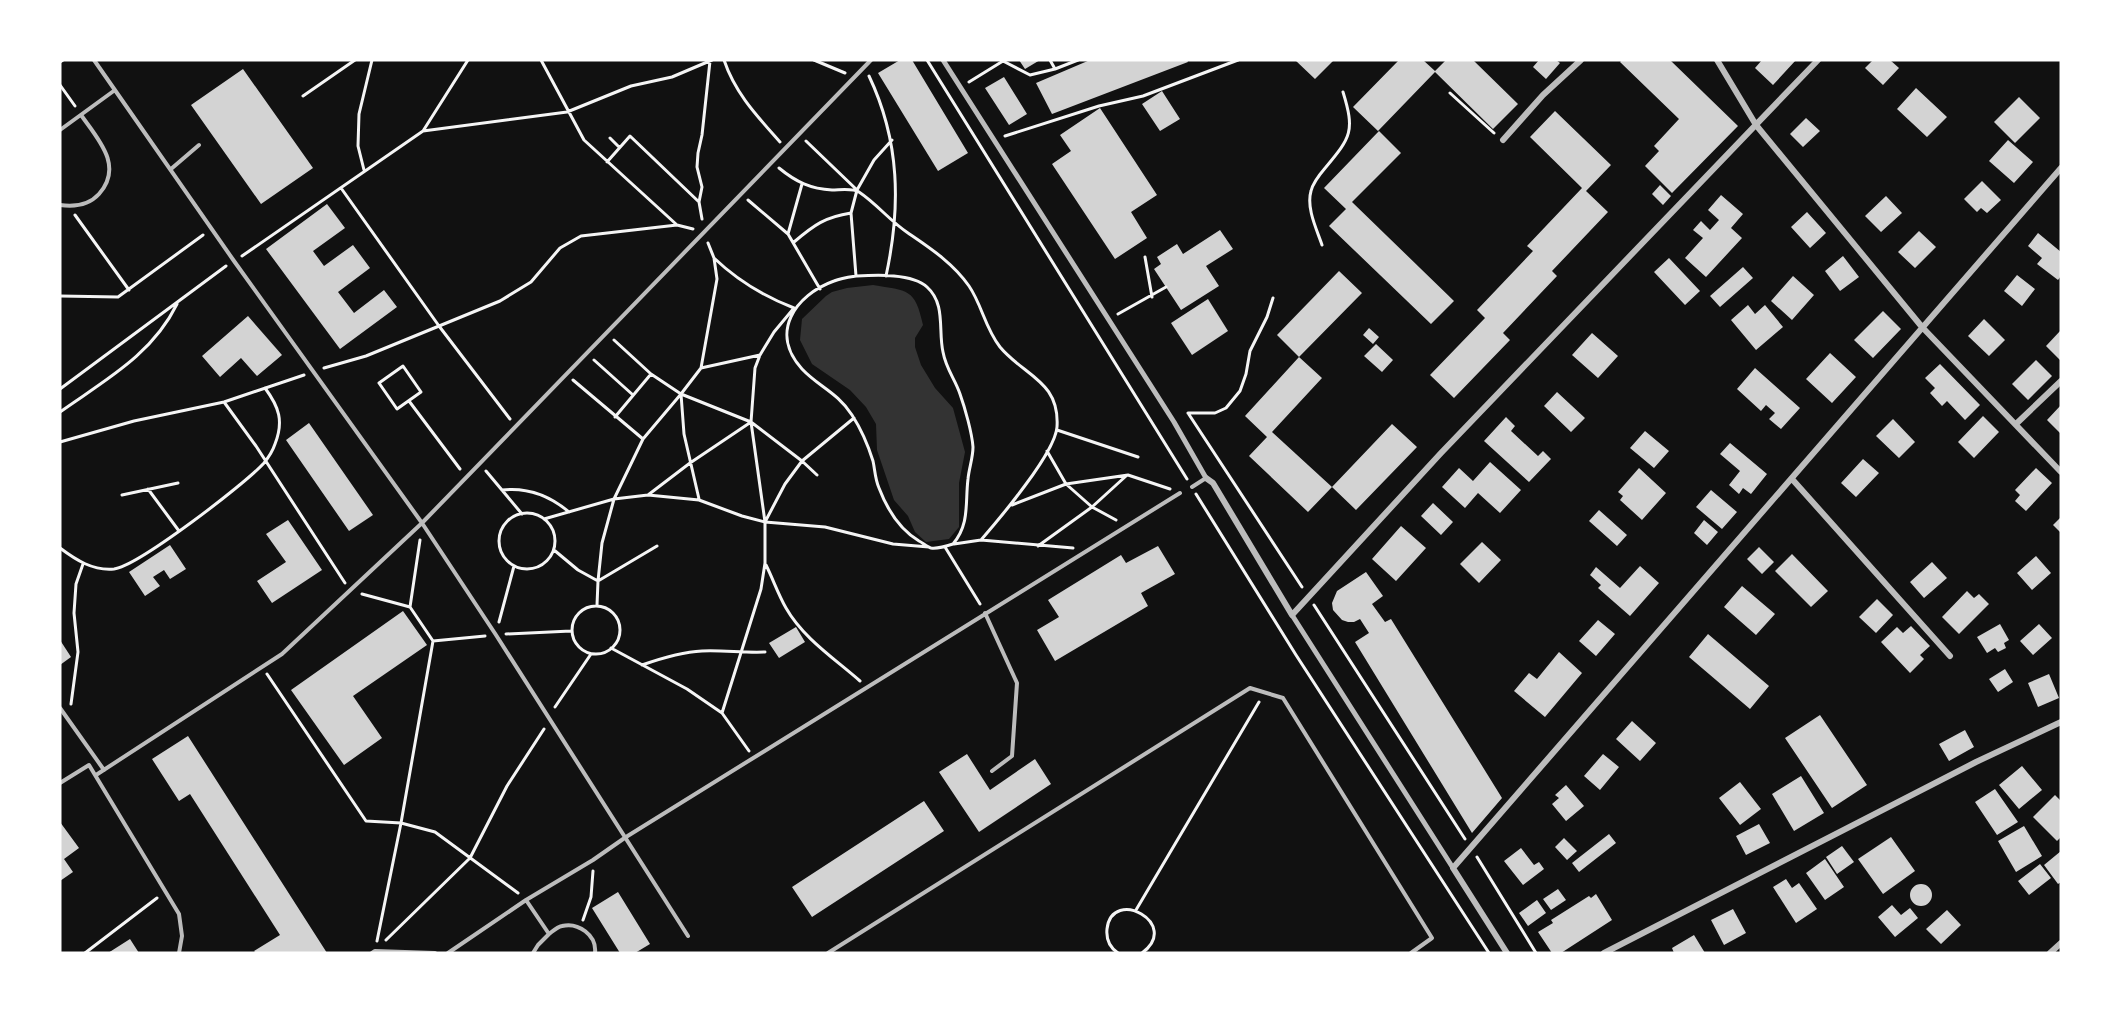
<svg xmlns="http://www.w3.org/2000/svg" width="2121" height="1013" font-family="Commissioner,sans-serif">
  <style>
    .water { fill: #333 }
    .building { fill: #d3d3d3 }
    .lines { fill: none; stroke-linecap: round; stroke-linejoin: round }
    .path { stroke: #f5f5f5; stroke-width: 3 }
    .service { stroke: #bcbcbc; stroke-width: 4 }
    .pedestrian { stroke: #bcbcbc; stroke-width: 5 }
    .minor { stroke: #bcbcbc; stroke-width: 6 }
  </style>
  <rect width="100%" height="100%" fill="#111"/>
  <path class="water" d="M873 285C908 291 915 288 923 325L915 338V347L921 365 935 388 953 408 965 452 959 483V527L949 539 926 542 915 532 908 516 894 500 877 450 876 424 866 407 850 390 812 364 800 340 802 319 826 296 832 292 847 288Z"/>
  <path class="building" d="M900 60H912L968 153 938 171 878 73Z
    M1019 60H1040L1025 69Z
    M1090 60H1187L1188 62 1052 114 1036 83Z
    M1295 60H1334L1315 79Z
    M1399 60H1423L1435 71 1446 60H1473L1518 104 1493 129 1435 72 1378 131 1353 107Z
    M1539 60H1556L1560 63 1546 79 1533 67Z
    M1622 60H1670L1738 126 1672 193 1645 166 1659 151 1654 146 1679 119 1620 62Z
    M1762 60H1796L1773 85 1755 68Z
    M1873 60H1890L1899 68 1883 85 1865 68Z
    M243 69 313 168 261 204 191 105Z
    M1004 77 1027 114 1009 125 985 88Z
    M1916 88 1947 117 1927 137 1897 109Z
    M1162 91 1180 119 1160 131 1142 104Z
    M2019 97 2040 118 2015 143 1994 122Z
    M1100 108 1157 195 1131 212 1147 238 1115 259 1052 164 1071 151 1060 135Z
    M1555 111 1611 165 1586 191 1608 212 1552 271 1557 276 1503 333 1510 340 1454 398 1430 375 1485 318 1477 310 1533 251 1527 246 1582 188 1530 137Z
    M1806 118 1820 131 1803 147 1790 134Z
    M1379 131 1401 153 1352 202 1454 301 1431 324 1329 226 1346 209 1324 188Z
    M2008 140 2033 162 2014 183 1989 161Z
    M1982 181 2001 200 1987 213 1981 208 1977 212 1964 199Z
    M1660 185 1671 196 1663 205 1652 194Z
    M1721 195 1743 214 1731 228 1742 238 1706 277 1685 258 1703 238 1693 230 1701 221 1710 230 1719 220 1708 210Z
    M1886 196 1902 213 1881 232 1865 216Z
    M327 204 345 228 313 251 324 266 353 245 370 268 338 292 354 313 384 290 397 307 340 349 266 249Z
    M1807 212 1826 233 1810 248 1791 227Z
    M1220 230 1233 249 1206 266 1219 286 1181 310 1154 269 1161 264 1157 257 1177 244 1183 254Z
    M1919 231 1936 247 1915 268 1898 252Z
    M2038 233 2061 252V276L2058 280 2037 264 2042 258 2028 246Z
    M1843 256 1859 277 1840 291 1825 271Z
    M1669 258 1700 291 1685 305 1654 272Z
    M1743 267 1753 278 1720 307 1710 296Z
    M1339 271 1362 293 1299 357 1322 378 1272 432 1332 487 1392 424 1417 447 1356 510 1332 487 1308 512 1249 456 1267 437 1245 416 1299 357 1277 335Z
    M2017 275 2035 289 2022 306 2004 291Z
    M1793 276 1814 295 1792 320 1771 301Z
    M1208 299 1228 331 1192 355 1171 323Z
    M1748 305 1755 314 1765 305 1783 327 1756 350 1731 320Z
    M1883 311 1901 329 1873 358 1854 340Z
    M248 316 282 355 257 376 241 358 220 377 202 356Z
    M1984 319 2005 340 1989 356 1968 336Z
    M1369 328 1379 337 1373 344 1363 335Z
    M2061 330V361L2046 346Z
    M1592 333 1618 356 1598 378 1572 355Z
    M1376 344 1393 360 1382 372 1364 356Z
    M1830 353 1856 377 1832 403 1806 379Z
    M2036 360 2052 376 2028 400 2012 384Z
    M1940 364 1980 405 1965 420 1947 401 1942 406 1930 393 1935 388 1925 378Z
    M1755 368 1800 408 1781 429 1769 419 1775 413 1766 405 1761 411 1737 389Z
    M1557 392 1585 418 1571 432 1544 406Z
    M2061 405V434L2047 420Z
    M1983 416 1999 432 1974 458 1958 442Z
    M1506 417 1515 426 1511 431 1538 456 1543 451 1551 459 1529 482 1484 441Z
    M1893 419 1915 442 1899 458 1876 436Z
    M309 423 373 515 349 531 286 440Z
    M1645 431 1669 451 1654 468 1630 448Z
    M1730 443 1767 474 1751 494 1743 488 1739 494 1729 485 1740 471 1720 454Z
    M1863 459 1879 473 1856 497 1841 483Z
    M1490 462 1521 490 1500 513 1478 493 1465 508 1442 487 1459 468 1473 481Z
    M1639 468 1666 493 1642 520 1620 500 1623 496 1618 492Z
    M2036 468 2052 483 2026 511 2015 501 2020 495 2015 490Z
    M1711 490 1737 512 1722 529 1696 507Z
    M1433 503 1453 522 1441 535 1421 516Z
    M1599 510 1627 535 1617 546 1589 521Z
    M2061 517V533L2053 525Z
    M288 520 322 570 272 603 257 581 286 562 266 534Z
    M1704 520 1718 532 1707 545 1694 533Z
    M1401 526 1426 548 1396 581 1372 559Z
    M1482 542 1501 560 1479 583 1460 564Z
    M170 545 186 569 170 579 164 570 153 577 160 586 145 596 129 572Z
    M1158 546 1175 574 1141 593 1148 606 1055 661 1037 630 1059 617 1048 600 1121 555 1126 563Z
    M1759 547 1774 562 1762 574 1747 559Z
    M1792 554 1828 591 1811 607 1775 571Z
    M2036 556 2051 573 2032 590 2017 573Z
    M1932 562 1947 578 1924 598 1910 582Z
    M1640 566 1659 583 1630 616 1598 588 1601 585 1590 575 1596 567 1620 588Z
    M1366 572 1383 596 1372 604 1385 622 1391 619 1502 798 1472 833 1355 642 1369 633 1360 619 1354 622H1348L1342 620 1333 610 1332 603 1337 591Z
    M1742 586 1775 614 1756 635 1724 607Z
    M1967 591 1974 598 1979 594 1989 604 1959 634 1942 617Z
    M1877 599 1893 615 1876 633 1859 617Z
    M403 611 427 645 353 696 382 738 344 765 291 690Z
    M1598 620 1615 634 1596 656 1579 641Z
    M2000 624 2009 640 2004 643 2006 648 1998 652 1995 648 1987 653 1977 637Z
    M2039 624 2052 638 2033 655 2020 641Z
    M1911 626 1930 646 1920 655 1924 659 1910 673 1881 642 1897 627 1903 633Z
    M796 627 805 642 779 658 769 643Z
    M1708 634 1769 686 1750 709 1689 657Z
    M60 640 71 657 60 665Z
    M1559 652 1582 673 1545 717 1514 691 1529 673 1537 679Z
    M2005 669 2013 682 1998 692 1989 679Z
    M2049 674 2059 698 2038 707 2028 683Z
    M1820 715 1867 785 1832 808 1785 738Z
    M1632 721 1656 743 1640 761 1616 739Z
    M1965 730 1974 747 1949 761 1939 744Z
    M188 736 327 953H256L254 951 280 935 190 794 179 801 152 759Z
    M967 754 990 790 1035 759 1051 784 979 832 939 772Z
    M1603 754 1619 767 1600 790 1584 776Z
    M2022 766 2042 790 2019 809 1999 785Z
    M1801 776 1824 813 1794 831 1772 794Z
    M1740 782 1761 809 1740 825 1719 798Z
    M1566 785 1584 806 1566 821 1552 804 1559 798 1555 795Z
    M1995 789 2018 822 1997 835 1975 802Z
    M2055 795 2061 801V837L2057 841 2033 817Z
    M924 801 944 831 812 917 792 887Z
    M60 822 79 848 64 859 73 872 60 881Z
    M1759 824 1770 843 1746 855 1736 836Z
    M2024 826 2042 856 2016 872 1998 841Z
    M1609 834 1616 843 1579 872 1572 863Z
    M1891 837 1915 871 1883 894 1858 859Z
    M1564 838 1577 851 1567 860 1555 847Z
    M1842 846 1854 862 1837 874 1826 857Z
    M1521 848 1534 865 1539 862 1544 869 1523 885 1504 861Z
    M2061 851V882L2058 884 2044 865Z
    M1825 859 1844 887 1825 900 1806 873Z
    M2040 864 2051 878 2029 895 2018 881Z
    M1786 879 1792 888 1799 883 1817 909 1796 923 1773 887Z
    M1910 895a11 11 0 1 1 22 0a11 11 0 1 1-22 0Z
    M1558 889 1566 900 1551 910 1543 899Z
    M618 892 650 944 635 953H620L592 908Z
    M1596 894 1612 920 1561 953H1552L1538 932 1553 923 1551 920 1589 896 1591 898Z
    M1537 900 1546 913 1528 926 1519 913Z
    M1892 905 1901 915 1910 908 1918 918 1895 937 1878 917Z
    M1733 909 1746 933 1724 945 1711 920Z
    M1947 910 1961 925 1941 944 1926 929Z
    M1694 935 1705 953H1674L1672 948Z
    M130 939 139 953H108Z"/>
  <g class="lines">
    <path class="path" d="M541 60 584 140 677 225 693 229
      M724 60C735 93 757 116 780 142
      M814 60 845 73
      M927 60 1187 479
      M1050 60 1055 69
      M60 62 63 60
      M869 76C900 141 901 207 886 276
      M969 82 1003 61 1030 75 1055 69 1078 60
      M60 85 75 106
      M1450 93 1494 133
      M303 96 355 60
      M423 131 468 60
      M1005 136 1099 106 1143 96 1238 60
      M610 138 619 147
      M806 141 857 190 851 213 856 276
      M607 162 630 136 699 202 702 219
      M779 168C796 182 811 189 832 190 840 190 853 188 859 192 877 204 890 221 908 233 930 248 953 263 969 286 982 305 985 328 1000 347 1024 376 1060 381 1057 427 1055 453 1000 518 981 540
      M364 170 358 146 359 114 372 60
      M341 188 439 326 510 419
      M857 190 874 160 892 140
      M748 200 788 234 820 289
      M699 202 702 187 697 167 698 153 702 135 710 61
      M75 215 129 290
      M788 234 802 184
      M794 242C814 225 825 217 851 213
      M1322 245C1317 230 1306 208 1311 191 1313 182 1320 174 1326 167 1351 137 1355 131 1343 92
      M242 256 423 131 567 112 631 86 672 77 712 60
      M1145 257 1152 297
      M714 258C738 281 763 296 794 308L774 332 760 355 755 368 751 422 765 522V563L761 589 722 713
      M856 276C876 275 912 273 927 287 946 304 938 330 943 352 946 369 955 379 960 394 965 408 972 433 973 447 973 458 969 468 968 479 965 503 970 524 953 544 947 546 938 549 931 548 927 547 923 543 919 541 899 529 887 509 879 488 875 479 875 470 873 461 868 445 861 429 852 415 837 392 819 387 802 369 769 333 795 295 834 281 841 278 849 277 856 276Z
      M60 296 118 297 203 235
      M1118 314 1166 287
      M614 340 651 374 681 394 751 422 802 461 817 475
      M594 360 633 395
      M403 366 421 392 397 409 379 383Z
      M324 368 366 356 500 301 531 282 560 248 581 236 677 225
      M701 368 760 355
      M573 380 643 439
      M60 389 226 266
      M681 394 684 434 699 499
      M409 401 460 469
      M224 402 256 446 345 583
      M60 412C105 380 152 355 177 304
      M1188 413 1302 587
      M1188 413H1215L1226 408 1240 391 1246 374 1250 351 1267 317 1273 298
      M615 417 651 374
      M1057 430 1138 457
      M60 442 134 421 224 402 304 375
      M1047 451 1066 484 1092 507 1116 520
      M486 471 522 514
      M148 489 179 531
      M502 490C528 487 549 495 569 512
      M1196 494 1296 655 1489 953
      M122 495 178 483
      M648 495 690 463 751 422
      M1012 505 1066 484 1128 475 1170 489
      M499 541a28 28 0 1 1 56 0a28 28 0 1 1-56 0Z
      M544 519 614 499 648 495 699 500 742 516 765 522 825 527 893 544 929 547
      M765 522 785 484 802 461 854 418
      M954 544 981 540 1073 548
      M1038 546 1092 507 1126 476
      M945 547 980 604
      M60 548C76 560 93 571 114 569 138 566 245 484 264 463 268 458 273 450 275 444 284 421 279 407 265 388
      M554 550 578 570 598 581 597 605
      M766 565C773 579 778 594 786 608 803 638 835 659 860 681
      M598 581 602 543 614 499 643 439 681 394 701 368 717 279 714 258 708 243
      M598 581 657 546
      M362 594 410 607
      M1314 605 1465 839
      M572 630a24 24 0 1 1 48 0a24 24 0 1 1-48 0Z
      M499 622 514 566
      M506 634 571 631
      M433 641 485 636
      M611 648 687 689 722 713 749 751
      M642 665C662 658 681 652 702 651 723 650 744 653 765 652
      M267 674 366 821 401 823 435 832 518 893
      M71 704 78 652 74 613 76 584 83 564
      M555 707 591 654
      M1477 857 1536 953
      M1136 910 1259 702
      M583 920 591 897 593 871
      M386 940 470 858 507 786 544 729
      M377 941 401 823 433 641 410 607 420 540
      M85 953 157 898
      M1118 953C1109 947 1106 939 1107 929 1112 886 1182 924 1142 953"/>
    <path class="service" d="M94 60 234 261 422 523 496 635 688 936
      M60 130 115 90
      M171 169 199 145
      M60 205C74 207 89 205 99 194 124 166 98 139 81 115
      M1192 487 1206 478
      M985 613 1017 683 1012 756 992 771
      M60 708 104 770
      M96 775 282 654 422 523 871 60
      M60 783 89 765 179 914 182 936 179 953
      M526 900 549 934 538 945 533 953
      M549 934C553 931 557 927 562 926 578 922 597 935 595 953
      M372 953 375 951 435 953
      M448 953 526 900 593 860 626 837 1180 493
      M828 953 1250 688 1283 698 1432 938 1411 953"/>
    <path class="pedestrian" d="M943 60 1174 422 1206 478
      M1292 615 1453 868"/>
    <path class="minor" d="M1717 60 1756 125 1922 327 2061 472
      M1503 140 1543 95 1581 60
      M2016 424 2061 381
      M1206 478 1213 483 1292 615 1441 453 1818 60
      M1792 479 1950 656
      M1507 953 1453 868 2061 168
      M1604 953 1976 762 2061 722
      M2050 953 2061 943"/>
  </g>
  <rect width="2121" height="1013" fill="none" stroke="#ffffff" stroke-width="123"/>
</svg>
